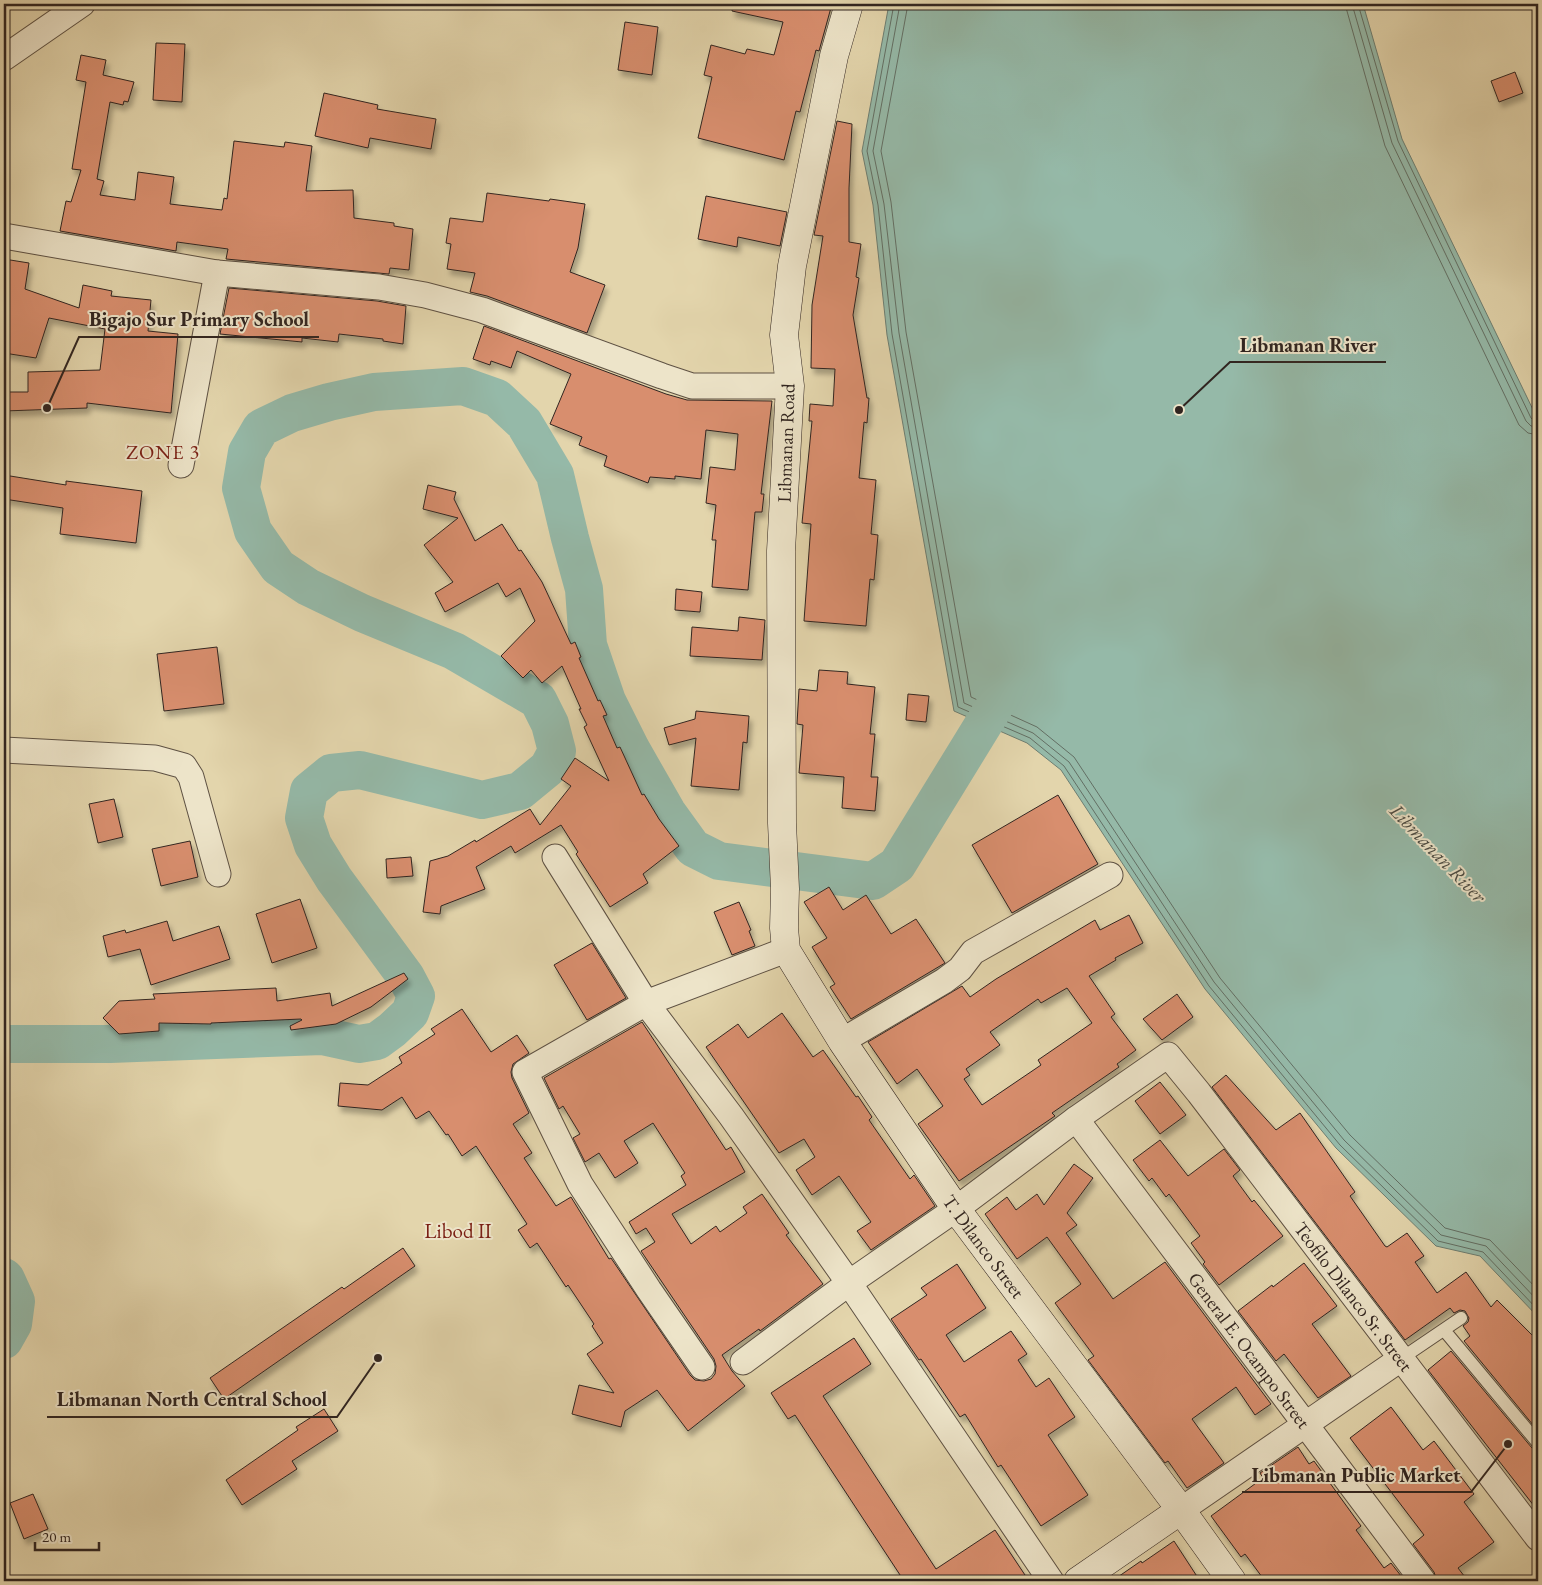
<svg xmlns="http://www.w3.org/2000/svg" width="1542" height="1585" font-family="'EB Garamond',serif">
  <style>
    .water { fill: #95b9a8; stroke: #6d7e72 }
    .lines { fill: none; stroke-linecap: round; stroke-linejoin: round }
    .shore { stroke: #636f64; stroke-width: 1 }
    .river { stroke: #95b9a8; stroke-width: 38 }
    .building { fill: #d88e6e; stroke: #312520; fill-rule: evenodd; filter: url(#shadow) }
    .lane-casing { stroke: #5e5143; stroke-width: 14 }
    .street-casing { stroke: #5e5143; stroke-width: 27 }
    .secondary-casing { stroke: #312520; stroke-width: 29 }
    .lane { stroke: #ede4c9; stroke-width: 12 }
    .street { stroke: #ede4c9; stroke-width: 25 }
    .secondary { stroke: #ede4c9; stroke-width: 28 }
    .labels { text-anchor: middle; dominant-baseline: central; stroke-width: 4; stroke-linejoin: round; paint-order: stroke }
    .street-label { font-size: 19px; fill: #312520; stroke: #ede4c9 }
    .neighbourhood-label { font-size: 20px; letter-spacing: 1px; fill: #7a1f14; stroke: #ede4c9 }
    .water-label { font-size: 20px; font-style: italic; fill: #4a4a42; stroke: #ede4c9 }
    .quarter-label { font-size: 21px; fill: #7a1f14; stroke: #ede4c9 }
    .leader { fill: none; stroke: #312520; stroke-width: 2 }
    .callout-dot { fill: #312520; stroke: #ede4c9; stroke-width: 2 }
    .callout-label { font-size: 20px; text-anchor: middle; font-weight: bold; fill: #312520; stroke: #ede4c9; stroke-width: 4; stroke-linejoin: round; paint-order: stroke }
  </style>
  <defs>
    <filter id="shadow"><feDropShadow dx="3" dy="5.5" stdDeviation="2.5" flood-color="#0004"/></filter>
  </defs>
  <rect width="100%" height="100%" fill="#e3d5ac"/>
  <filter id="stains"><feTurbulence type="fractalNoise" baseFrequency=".004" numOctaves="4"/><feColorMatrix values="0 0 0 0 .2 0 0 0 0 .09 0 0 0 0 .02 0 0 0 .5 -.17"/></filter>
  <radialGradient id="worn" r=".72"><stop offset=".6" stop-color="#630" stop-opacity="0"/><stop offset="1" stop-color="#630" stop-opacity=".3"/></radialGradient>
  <path class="water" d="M889 4H1363L1402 139 1538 420V1317L1480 1256 1436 1246 1336 1148 1205 989 1061 770 1027 743 954 711 887 335 873 205 862 151Z"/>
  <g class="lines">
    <path class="shore" d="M894 4 867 151 878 205 892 334 958 707 1030 738 1064 766 1209 986 1340 1145 1438 1241 1483 1252 1538 1310
      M900 4 873 151 884 204 899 333 964 703 1033 733 1069 762 1214 982 1344 1140 1441 1235 1486 1246 1538 1301
      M908 4 881 151 891 202 906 332 971 697 1037 727 1074 757 1220 978 1350 1135 1445 1228 1490 1240 1538 1290
      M1345 4 1385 146 1519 425 1528 433 1538 435
      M1352 4 1392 143 1526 421 1531 426 1538 427
      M1358 4 1398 141 1531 418 1534 421H1538"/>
    <path class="river" d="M4 1044H110L322 1036 359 1044 377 1041 392 1030 410 1013 416 996 406 977 334 879 313 845 304 818 309 791 331 773 360 770 482 800 520 791 548 768 557 751 550 724 538 700 454 651 362 613 308 587 278 567 253 531 241 488 247 452 261 428 292 413 329 402 374 392 463 386 497 398 524 423 555 475 570 538 584 589 588 645 607 701 631 749 667 812 693 848 719 861 873 881 897 865 1010 681
      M4 1277 6 1279 16 1301 13 1324 4 1340"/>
  </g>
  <path class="building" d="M733 4H832L819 51 816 50 800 112 796 111 784 160 698 138 712 77 704 75 711 45 745 54 747 49 774 55 783 22 732 11Z
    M625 22 658 27 652 75 618 70Z
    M156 43 185 44 182 102 153 100Z
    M81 55 106 60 103 75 134 82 128 102 124 101 123 105 110 102 97 179 104 181 100 195 135 200 138 172 174 177 170 204 222 210 224 198 227 199 234 141 284 147 285 142 312 146 306 191 353 190 354 218 394 223V226L413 229 409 270 390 268 389 274 226 259 228 249 177 242 176 251 60 231 66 201 71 202 81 170 72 169 86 82 76 80Z
    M1515 72 1523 93 1499 102 1491 81Z
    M324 93 378 105 377 109 436 119 431 149 370 138 368 148 315 136Z
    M837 121 852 124 849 188V242L861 244 856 277 859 278 853 315 867 398H869L867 423 864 422 859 478 876 480 871 534 878 535 874 580 870 579 866 626 804 621 811 524 802 523 812 421H809L810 404 833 406 835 369 811 368 812 305 823 236 814 235Z
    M487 193 549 201 550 199 585 204 578 248 570 272 605 285 587 333 487 296 470 292 475 273 447 269 451 244 446 243 450 218 483 222Z
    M706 196 787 212 780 246 738 237 737 247 698 239Z
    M4 259 29 263 25 289 79 308 83 285 112 291 111 296 151 300 148 331 178 334 171 413 87 403V408L4 411V392H28V372L100 370 105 329 49 318 36 358 4 353Z
    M229 288 377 301 406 306 403 344 383 341V339L339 334 338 342 302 338V342L220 334Z
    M484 326 666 394 687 400 772 401 761 494H764L762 512H755L748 590 712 587 716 540H712L716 505 706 503 710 467 735 470 738 434 706 430 701 479 675 476V479L650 477 648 483 604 466 607 456 579 445 582 437 550 424 571 374 517 351 511 368 491 361 490 365 473 359Z
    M4 475 66 485V481L142 491 136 543 60 534 63 508 4 499Z
    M428 485 456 492 454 499 475 541 502 524 519 551 521 550 542 582 571 644 575 642 581 657 579 658 598 701 600 700 607 715 603 716 617 748 620 747 642 795 644 794 659 819 679 846 643 874 648 883 610 907 576 854 578 852 561 825 515 853 511 846 476 867 485 889 441 906 440 914 423 912 430 861 448 856 475 840 476 842 530 809 540 825 571 786 561 779 575 758 609 781 584 727 587 725 579 709H581L562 666 542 683 531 670 523 678 501 656 535 621 520 588 506 597 498 583 445 612 435 593 453 582 424 545 458 518 423 509Z
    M676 589 702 592 700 612 675 610Z
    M739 617 765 620 762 660 690 656 692 627 738 631Z
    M217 647 224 704 164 711 157 654Z
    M819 670 848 672 847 684 875 687 870 734H875L871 777H878L875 811 842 808 844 777 799 773 803 725 797 724 799 689 817 691Z
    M908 694 929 696 926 722 906 720Z
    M696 711 749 716 747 743 743 742 739 790 691 786 696 738 669 745 664 728 695 719Z
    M1058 795 1098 864 1012 913 972 845Z
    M114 799 123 837 98 843 89 804Z
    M190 841 198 877 161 886 152 849Z
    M411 857 413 876 387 878 386 859Z
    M829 887 843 910 866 895 891 934 916 919 945 963 851 1019 830 987 835 984 812 947 827 938 804 902Z
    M300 899 317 948 272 963 256 914Z
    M739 902 751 930 749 931 755 946 732 955 714 912Z
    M1129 915 1143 943 1115 958 1116 960 1089 976 1115 1014 1111 1017 1136 1050 1117 1064 1119 1067 1052 1113 1055 1116 959 1181 918 1124 943 1106 917 1069 897 1084 868 1042 962 986 970 997 996 979 1095 920 1100 930ZM1067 988 1092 1023 1038 1060 1041 1065 982 1105 964 1079 970 1075 966 1069 1000 1045 990 1032 1038 999 1041 1003Z
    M167 921 173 941 219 926 230 959 151 985 140 949 108 957 103 936 125 930 126 933Z
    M592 943 626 998 587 1020 554 965Z
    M404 973 408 979 371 1007 336 1024 291 1030 290 1026 302 1020 301 1019 211 1023V1024L159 1023V1031L119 1034 103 1018 119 1001 155 999 153 994 276 988 277 1001 330 993 332 1006Z
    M1177 994 1193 1017 1162 1040 1143 1019Z
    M462 1009 491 1052 517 1035 529 1053 513 1064 511 1072 512 1078 529 1113 513 1124 532 1153 524 1158 556 1206 571 1197 609 1259 611 1258 690 1375 695 1380 704 1381 711 1379 715 1374 716 1366 714 1359 641 1251 655 1242 646 1228 636 1234 629 1222 686 1185 681 1176 685 1173 653 1123 624 1141 638 1163 615 1178 599 1153 585 1162 573 1138 580 1134 563 1106 559 1109 544 1078 642 1022 726 1150 731 1147 745 1172 672 1214 691 1244 716 1226 720 1232 747 1213 743 1207 762 1194 789 1233 786 1235 823 1284 760 1331 759 1329 722 1355 732 1371 745 1386 688 1431 657 1390 625 1411 621 1427 572 1414 579 1385 614 1393 587 1354 603 1343 592 1326 594 1324 568 1285 566 1287 537 1243 530 1248 518 1230 527 1224 476 1146 462 1156 448 1134 446 1135 429 1111 416 1119 402 1097 382 1110 338 1106 340 1083 368 1085 402 1063 399 1057 435 1034 431 1029Z
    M782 1013 813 1057 823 1050 856 1097 858 1096 872 1117 869 1120 910 1179 914 1175 935 1206 871 1250 857 1231 871 1222 839 1176 812 1195 796 1170 815 1157 804 1139 779 1153 706 1047 738 1024 748 1038Z
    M1226 1075 1276 1130 1300 1113 1355 1192 1350 1196 1385 1246 1387 1247 1407 1233 1424 1256 1415 1262 1437 1293 1466 1272 1491 1307 1497 1300 1538 1341V1431L1464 1341 1470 1336 1463 1326 1468 1322 1469 1318 1465 1311 1460 1310 1454 1313 1450 1308 1405 1340 1212 1087Z
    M1160 1082 1186 1115 1160 1134 1135 1101Z
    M1160 1140 1188 1176 1224 1149 1240 1170 1233 1176 1252 1202 1254 1200 1283 1236 1219 1285 1203 1264 1205 1262 1191 1243 1200 1236 1169 1194 1166 1197 1152 1178 1149 1181 1133 1160Z
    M1074 1164 1093 1178 1067 1213 1077 1225 1066 1233 1113 1299 1165 1262 1271 1404 1255 1415 1236 1387 1192 1419 1224 1463 1187 1488 1168 1461 1165 1463 1088 1360 1094 1356 1055 1303 1081 1284 1047 1237 1017 1259 985 1214 1007 1197 1016 1210 1037 1194 1044 1205Z
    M403 1248 415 1266 224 1399 210 1378 342 1287 344 1289Z
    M1304 1263 1337 1306 1312 1324 1351 1376 1318 1398 1284 1354 1276 1361 1238 1311 1272 1285 1273 1287Z
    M957 1264 986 1308 946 1335 964 1362 1011 1331 1027 1354 1018 1360 1036 1387 1049 1378 1075 1417 1048 1435 1088 1495 1041 1526 1001 1465 998 1467 965 1414 960 1417 921 1359 919 1360 891 1319 927 1295 921 1288Z
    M854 1338 871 1364 823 1396 936 1569 995 1530 1029 1581H904L795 1415 788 1419 771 1393Z
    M1451 1351 1532 1448 1538 1451V1511L1428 1370Z
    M1391 1407 1423 1450 1434 1441 1474 1494 1464 1502 1494 1542 1458 1568 1468 1581H1437L1434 1572 1413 1544 1424 1535 1350 1438Z
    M324 1409 338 1431 292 1461 297 1469 242 1505 226 1480 298 1430 296 1427Z
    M1298 1447 1309 1464 1314 1461 1361 1526 1356 1530 1384 1568 1391 1563 1405 1581H1265L1245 1554 1241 1557 1211 1516 1263 1478 1260 1473Z
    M33 1494 48 1529 24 1539 10 1503Z
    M1174 1541 1200 1581H1112L1141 1561 1142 1563Z"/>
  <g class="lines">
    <g class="lane-casing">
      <path id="lane" d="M1444 1330 1538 1443
        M1402 1358 1461 1318"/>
    </g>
    <g class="street-casing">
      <g id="street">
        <path d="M4 58 82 4"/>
        <path d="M4 236 217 273 379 287 425 295 482 310 662 376 692 386H790"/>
        <path d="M181 465 217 273"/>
        <path d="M4 750 155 758 184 766 191 777 218 874"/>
        <path d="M555 857 646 1003 731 1116 849 1283 1051 1581"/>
        <path d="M842 1041 944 981 960 969 973 952 1110 875"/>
        <path id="s1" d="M1076 1119 1423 1581"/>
        <path id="s2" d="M743 1362 849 1283 956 1209 1076 1119 1168 1055 1199 1093 1538 1538"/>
        <path d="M702 1367 649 1290 580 1184 525 1072 646 1003 786 950"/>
        <path d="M1181 1510 1402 1358"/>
      </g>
    </g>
    <g class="secondary-casing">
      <g id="secondary">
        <path id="s3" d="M849 4 834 56 792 266 784 335 790 386 781 551 782 823 785 889 784 928 786 950 842 1041 956 1209 1181 1510 1232 1581"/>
        <path d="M1078 1581 1181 1510"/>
      </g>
    </g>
    <use href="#lane" class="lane"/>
    <use href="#street" class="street"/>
    <use href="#secondary" class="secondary"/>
  </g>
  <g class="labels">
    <g class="street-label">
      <text transform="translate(786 443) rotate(-88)">Libmanan Road</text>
      <text stroke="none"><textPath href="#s3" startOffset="1310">T. Dilanco Street</textPath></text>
      <text stroke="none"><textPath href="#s2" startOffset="829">Teofilo Dilanco Sr. Street</textPath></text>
      <text stroke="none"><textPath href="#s1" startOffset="289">General E. Ocampo Street</textPath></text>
    </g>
    <g class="neighbourhood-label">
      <text x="163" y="452">ZONE 3</text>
    </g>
    <g class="water-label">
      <text transform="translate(1438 853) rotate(46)">Libmanan River</text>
    </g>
    <g class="quarter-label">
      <text x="458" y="1230">Libod Ⅱ</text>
    </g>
  </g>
  <path class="leader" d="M47 408L79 337H319M1179 410L1230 362H1386M378 1358L337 1417H47M1508 1444L1471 1492H1242"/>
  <g class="callout-dot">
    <circle cx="47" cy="408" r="5"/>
    <circle cx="1179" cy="410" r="5"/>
    <circle cx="378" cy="1358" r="5"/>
    <circle cx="1508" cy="1444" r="5"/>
  </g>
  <g class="callout-label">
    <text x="199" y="326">Bigajo Sur Primary School</text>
    <text x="1308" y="352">Libmanan River</text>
    <text x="192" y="1406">Libmanan North Central School</text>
    <text x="1356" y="1482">Libmanan Public Market</text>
  </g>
  <rect width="1542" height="1585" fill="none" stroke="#e3d5ac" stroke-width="20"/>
  <rect x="5" y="5" width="1532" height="1575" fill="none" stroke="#312520" stroke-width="2.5"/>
  <rect x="10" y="10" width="1522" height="1565" fill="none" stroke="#312520"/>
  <path d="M35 1542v8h64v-8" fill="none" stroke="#312520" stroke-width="2.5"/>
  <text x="42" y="1542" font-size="15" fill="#312520" stroke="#ede4c9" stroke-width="4" paint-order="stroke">20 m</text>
  <rect width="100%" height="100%" filter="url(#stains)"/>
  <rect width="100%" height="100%" fill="url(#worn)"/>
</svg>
